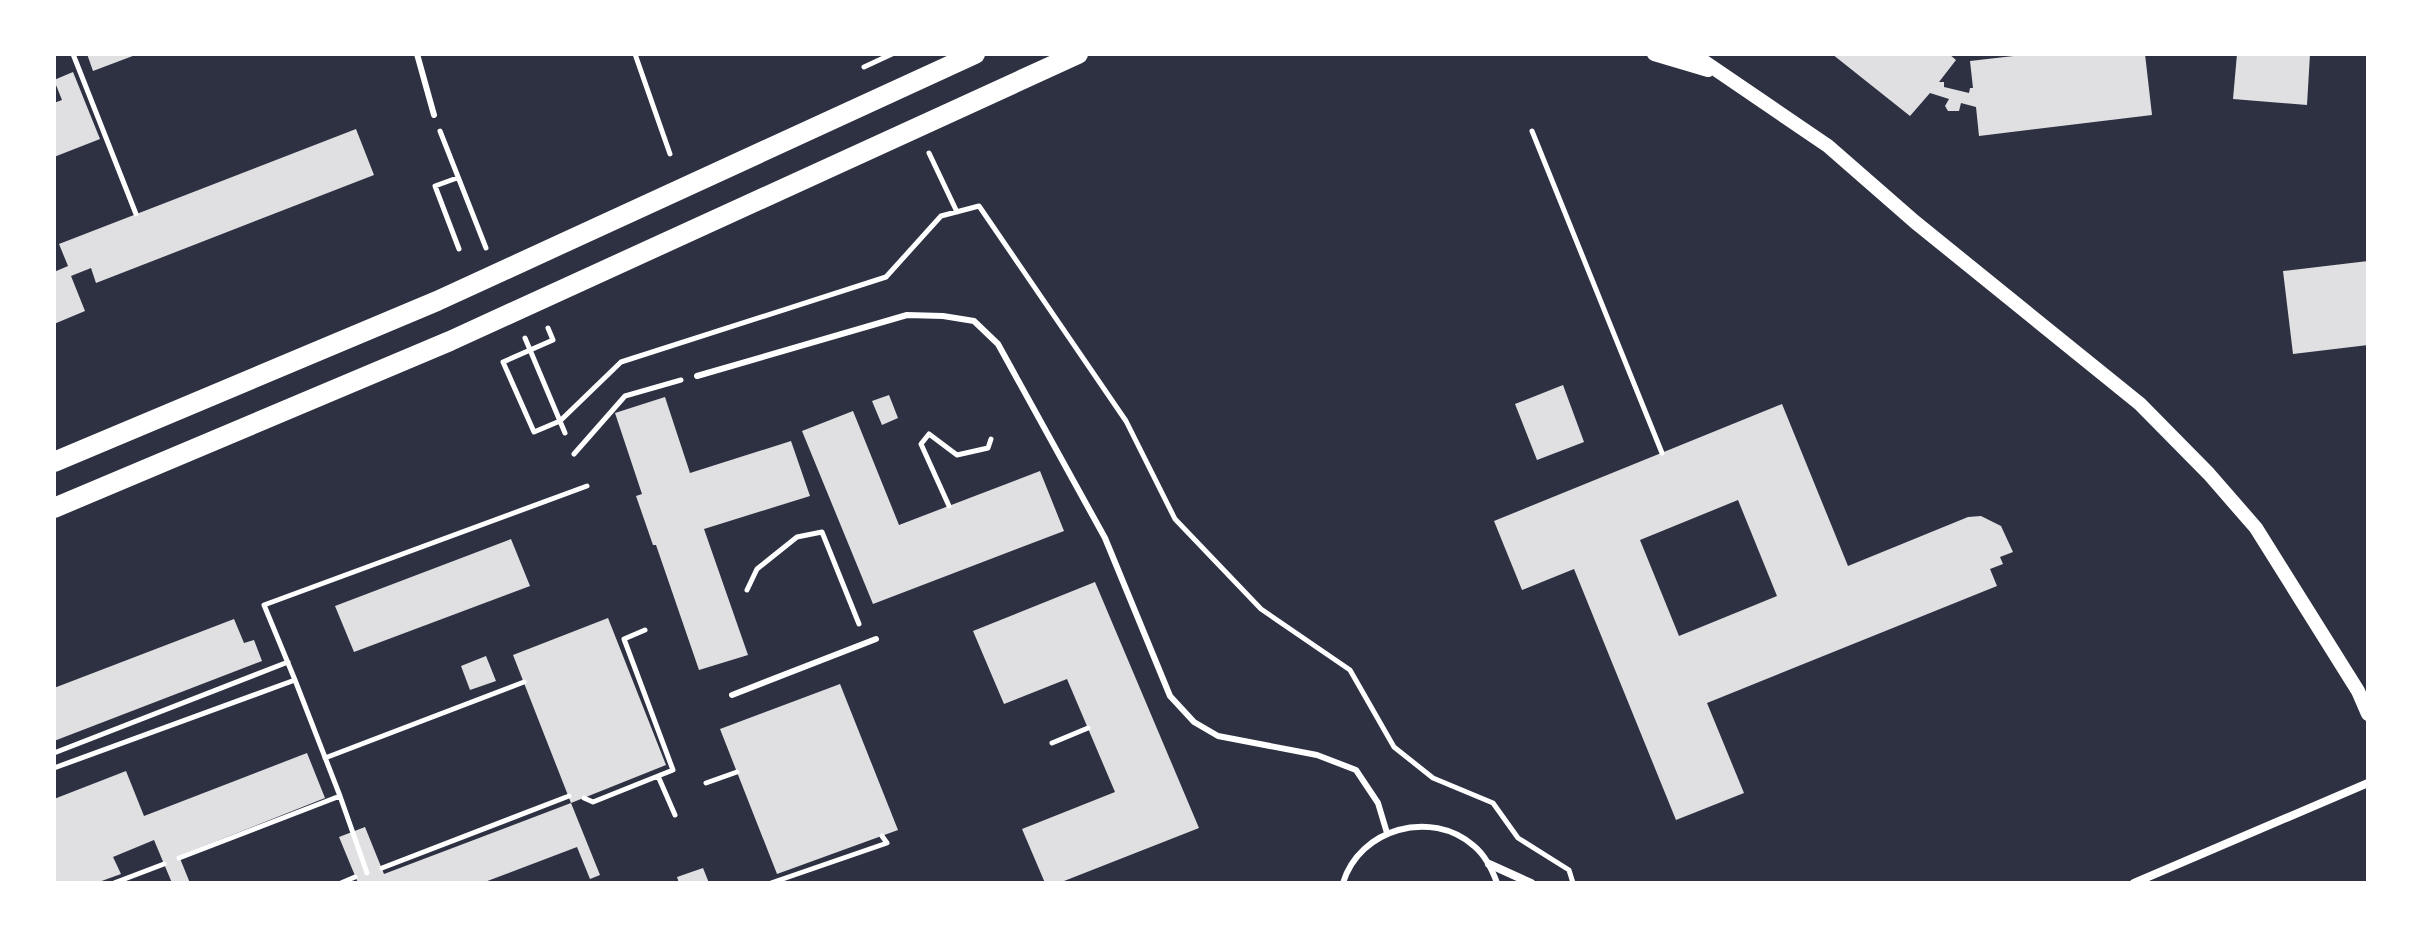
<svg xmlns="http://www.w3.org/2000/svg" width="2422" height="937" font-family="'PT Serif',serif">
  <style>
    .building { fill: #e0e0e3; fill-rule: evenodd }
    .lines { fill: none; stroke-linecap: round; stroke-linejoin: round }
    .path { stroke: #fff; stroke-width: 5 }
    .service { stroke: #fff; stroke-width: 6 }
    .minor { stroke: #fff; stroke-width: 8 }
    .tertiary { stroke: #fff; stroke-width: 14 }
    .primary { stroke: #fff; stroke-width: 20 }
  </style>
  <rect width="100%" height="100%" fill="#2d3142"/>
  <path class="building" d="M87 54H138L93 71Z
    M1832 54H1949L1956 60 1939 82H1944V87L1969 93 1970 88H1973L1970 61 2031 54H2145L2152 115 1979 136 1976 107 1961 103 1959 111H1948L1945 106 1949 99 1930 93 1910 116Z
    M2237 54H2310L2307 105 2233 99Z
    M73 72 100 139 54 157V103L62 100 54 80Z
    M356 129 374 175 96 283 91 268 71 276 85 311 54 324V272L68 266 59 244Z
    M2368 261V345L2293 354 2283 271Z
    M1563 385 1584 442 1537 460 1515 404Z
    M889 395 898 418 882 425 872 401Z
    M665 397 690 473 791 441 810 496 704 529 748 655 699 670 656 545H653L636 496 642 494 615 413Z
    M1782 404 1848 566 1968 517 1981 516 2001 526 2013 552 2000 557 2003 564 1990 569 1997 586 1707 703 1744 793 1676 820 1574 569 1522 590 1494 521ZM1738 500 1777 596 1679 636 1640 540Z
    M853 411 899 525 1040 471 1064 531 873 604 802 431Z
    M511 539 530 586 354 652 335 606Z
    M1095 582 1199 828 1059 883H1045L1022 829 1115 792 1067 679 1004 704 973 631Z
    M608 618 666 765 571 803 513 655Z
    M234 619 244 643 254 640 262 661 54 741V688Z
    M486 656 496 681 470 690 461 666Z
    M840 684 898 830 777 874 720 729Z
    M307 753 325 798 179 856 190 883H172L154 840 113 857 121 874 96 883H54V799L126 771 144 816Z
    M571 803 600 875 590 879 577 847 482 883H358L339 837 365 827 384 874Z
    M703 868 709 883H679L677 877Z"/>
  <g class="lines">
    <path class="path" d="M73 54 136 214
      M635 54 670 154
      M864 67 892 54
      M440 131 486 248
      M1532 131 1662 453
      M929 153 957 212
      M457 178 435 186 459 249
      M548 328 553 340 503 362 534 432 560 421 621 362 886 277 941 216 979 206 1126 421 1175 519 1261 609 1350 670 1394 747 1433 778 1493 803 1518 838 1569 870 1573 883
      M525 338 565 433
      M574 454 625 396 681 380
      M949 506 921 444 929 434 957 455 988 448 991 439
      M747 590 757 569 797 537 822 532 859 624
      M645 630 624 639 673 770 658 776
      M295 680 264 605 587 486
      M1052 743 1088 728
      M54 753 288 662
      M325 758 524 682
      M54 768 295 680 340 796
      M706 783 737 772
      M584 798 593 802 658 776 675 815
      M179 858 340 796 367 873
      M382 868 569 796
      M114 883 164 864
      M341 883 355 877
      M771 883 887 843 882 836"/>
    <path class="service" d="M417 54 434 115
      M697 376 907 315 943 316 974 321 998 344 1105 538 1170 696 1194 722 1218 736 1317 755 1356 770 1378 803 1387 833
      M732 695 876 639
      M1343 883C1359 829 1431 808 1474 846 1486 856 1492 869 1497 883"/>
    <path class="minor" d="M1489 864 1531 883
      M2134 883 2368 783"/>
    <path class="tertiary" d="M1654 54 1708 70
      M1693 54 1828 146 1915 222 2140 404 2209 474 2256 528 2358 691 2368 714"/>
    <path class="primary" d="M54 462 437 301 975 54
      M54 508 450 341 1078 54"/>
  </g>
  <rect width="2422" height="937" fill="none" stroke="#ffffff" stroke-width="112"/>
</svg>
